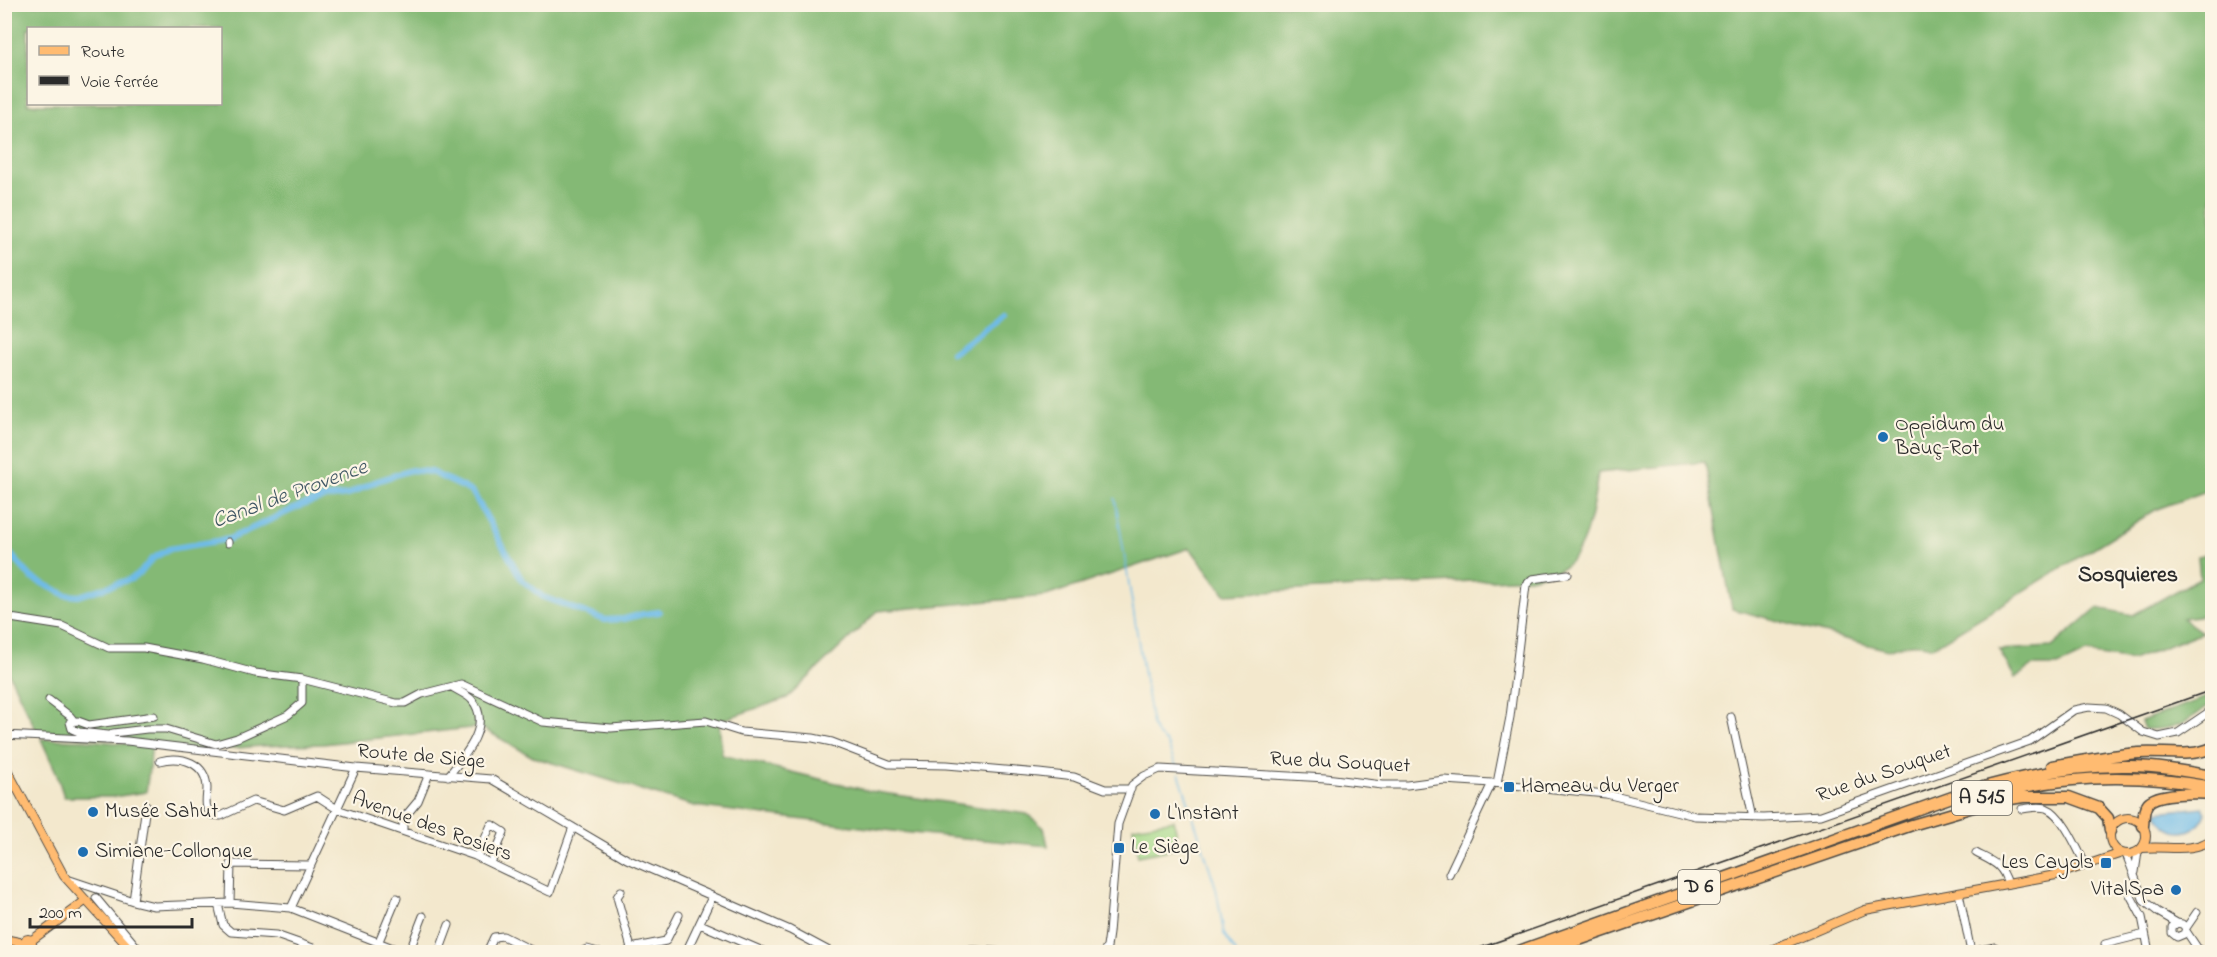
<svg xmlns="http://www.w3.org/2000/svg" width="2217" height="957" font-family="'Indie Flower',sans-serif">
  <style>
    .green { fill: #a5d989; stroke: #68825a; stroke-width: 1.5 }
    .forest { fill: #84b975; stroke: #587250; stroke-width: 1.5; fill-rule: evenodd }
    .water { fill: #6ebbe8; stroke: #4c738a; stroke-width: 1.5 }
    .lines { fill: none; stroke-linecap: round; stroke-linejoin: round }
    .stream { stroke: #6ebbe8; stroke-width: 1.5 }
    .canal { stroke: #6ebbe8; stroke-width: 6 }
    .minor-casing { stroke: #494743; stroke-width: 9 }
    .major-casing { stroke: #494743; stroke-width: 10 }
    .highway-casing { stroke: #494743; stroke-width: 13 }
    .minor { stroke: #fff; stroke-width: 7 }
    .major { stroke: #ffbb71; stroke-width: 8 }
    .highway { stroke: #ffbb71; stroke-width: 10 }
    .rail { stroke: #2b2b2b; stroke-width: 1.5 }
    .poi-dot { fill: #1f6fb2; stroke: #fcf5e5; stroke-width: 2 }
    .labels { text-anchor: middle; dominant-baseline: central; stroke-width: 4.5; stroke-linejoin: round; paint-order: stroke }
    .shield { fill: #fcf5e5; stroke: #6a6863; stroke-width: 1.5 }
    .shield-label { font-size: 20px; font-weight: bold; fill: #2b2b2b }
    .poi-label { font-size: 21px; fill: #2b2b2b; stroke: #fcf5e5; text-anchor: start }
    .street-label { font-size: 21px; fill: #2b2b2b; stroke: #fcf5e5 }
    .water-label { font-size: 22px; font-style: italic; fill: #3f5664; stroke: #fcf5e5 }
    .neighbourhood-label { font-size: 22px; font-weight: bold; fill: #2b2b2b; stroke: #fcf5e5 }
  </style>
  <rect width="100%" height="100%" fill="#fcf5e5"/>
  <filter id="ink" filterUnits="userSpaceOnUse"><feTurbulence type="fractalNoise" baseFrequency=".0167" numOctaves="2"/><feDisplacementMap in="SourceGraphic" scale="12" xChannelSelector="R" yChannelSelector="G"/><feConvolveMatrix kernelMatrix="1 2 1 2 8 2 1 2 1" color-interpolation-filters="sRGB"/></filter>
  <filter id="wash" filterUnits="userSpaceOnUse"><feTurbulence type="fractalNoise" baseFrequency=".008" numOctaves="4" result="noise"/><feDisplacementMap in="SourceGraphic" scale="24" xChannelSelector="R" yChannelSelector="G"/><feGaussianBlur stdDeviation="1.35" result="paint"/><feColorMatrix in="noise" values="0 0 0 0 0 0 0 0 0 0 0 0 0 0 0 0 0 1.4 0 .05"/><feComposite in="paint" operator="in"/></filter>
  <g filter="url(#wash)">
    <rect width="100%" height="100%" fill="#f3e8cd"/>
    <path class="green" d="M1174 820 1179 848 1138 856 1133 827Z"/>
    <path class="forest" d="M4 5H2212V489L2157 509 1933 647C1917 641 1904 644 1888 650L1732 609 1705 462 1598 473C1594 500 1588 554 1562 568 1552 573 1540 575 1530 578L1225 594 1190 548 1046 596 878 611 787 698 719 721 722 755 869 791 1027 814 1044 828 1048 846 901 832 694 806 533 757 480 727 323 744 262 746 178 753 131 740 38 734 4 663ZM28 28H220V104H28Z
      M2212 552V609L2206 615 2182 618 2202 632 2132 660 2086 653 2058 666H2033L2015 678 1999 650 2052 647 2097 608 2133 615 2200 578 2198 556Z
      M2212 695V705C2205 706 2202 711 2196 715 2178 727 2166 730 2144 729L2141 721Z
      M41 739 84 740 152 746 146 792 113 797H64L56 772Z"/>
    <path class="water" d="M2203 807 2206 813C2197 839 2165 838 2157 812Z"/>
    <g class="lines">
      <path class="stream" d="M1115 498 1152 725 1158 736 1166 742 1177 768
        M1179 773 1216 888 1224 934 1236 952"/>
      <path class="canal" d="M952 353 1004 315
        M4 547 32 578 66 595 79 596 131 579 141 572 152 559 169 549 229 539 300 506 324 498 347 495 377 481 411 470 431 472 463 487 473 493 522 580 543 597 605 620 624 619 643 614 659 612"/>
    </g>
  </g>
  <g filter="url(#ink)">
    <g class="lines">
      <g class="minor-casing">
        <path id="minor" d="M228 542V543
          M4 617 62 626 109 648H144L203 659 255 673 302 679 396 703H405L422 694 461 684 543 722 611 728 706 721 741 732 813 738 832 742 889 764 947 765 1039 773 1074 777 1105 789H1131
          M49 700 70 716 74 721
          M1731 717 1753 818
          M4 735 127 741 356 768 491 779 627 859 790 930 831 952
          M108 735 79 732 72 729 70 722 78 721 89 725 154 716
          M106 740 113 733 147 729H166L216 744 237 738 288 715 302 703V679
          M160 761C182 755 206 763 207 788 207 799 203 806 212 815L221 816 253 801 284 810 317 796 337 809 475 856 550 892 573 827
          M448 776C464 757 493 725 472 700 468 695 458 691 452 687
          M1497 783 1510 717 1526 585 1532 579 1568 574
          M2022 809C2030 808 2038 806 2046 808 2063 814 2078 850 2086 866
          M403 830V819L418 801 429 774
          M1976 853C1993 862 2002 864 2008 884
          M2126 854 2144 901 2158 912 2177 923
          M477 857 491 825H493L504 832 491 863
          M2135 872 2138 852
          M1449 874 1492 783
          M67 879 133 901 154 906 230 903 291 908 403 952
          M2127 889 2142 917 2149 952
          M621 891 617 897 631 948 627 952
          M1959 893 1971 952 1995 947
          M96 898 141 952
          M133 901 146 805
          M230 903 231 864 311 865
          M218 904 223 925 231 932 276 935 313 948 314 952
          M291 908 356 768
          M700 924 765 952
          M2186 928 2182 924 2177 923 2172 927V933L2177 937 2184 934 2186 928 2197 912
          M2186 931 2200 952
          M379 941 397 898
          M2105 944 2145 934
          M27 947 31 952
          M631 948 666 941 679 915
          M409 952 423 916
          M439 952 449 925
          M487 952 494 937 503 936 535 952
          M581 952 587 949 598 952
          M686 952 712 897
          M920 952 974 950 1007 952
          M1104 952 1107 947 1109 933 1118 824 1132 785 1144 776 1160 769 1326 778 1382 785H1407L1444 780 1492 783 1606 794 1695 816 1764 818 1821 815 2030 741 2074 710 2089 707 2106 708 2119 714 2143 732 2159 737 2178 733 2212 710"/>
      </g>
      <g class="major-casing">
        <path id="major" d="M4 764 64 876 133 952
          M2110 836a18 18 0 1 1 36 0a18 18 0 1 1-36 0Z
          M2142 848C2167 845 2192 854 2212 839
          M24 943a4 4 0 1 1 8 0a4 4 0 1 1-8 0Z
          M4 939 24 943
          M32 940 85 901
          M1766 952 1865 910 2056 875 2122 853"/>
      </g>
      <g class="highway-casing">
        <path id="highway" d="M2052 766C2081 761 2110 755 2139 753 2163 751 2189 758 2212 748
          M1983 797C2058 775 2135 773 2212 787
          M2143 826C2144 818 2143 809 2148 803 2157 792 2199 793 2212 794
          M1516 952 1969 791C2020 776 2075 765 2129 766 2157 766 2185 771 2212 776
          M1544 952 1912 825 1987 803 2023 797H2069L2099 808 2108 818 2110 831"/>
      </g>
      <use href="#minor" class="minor"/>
      <use href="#major" class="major"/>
      <use href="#highway" class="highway"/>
      <path class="rail" d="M1468 952 2212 690"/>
    </g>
  </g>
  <g class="poi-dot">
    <circle cx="1883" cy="437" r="6"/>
    <rect x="1503" y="781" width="12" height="12" rx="3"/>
    <circle cx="93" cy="812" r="6"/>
    <circle cx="1155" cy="814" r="6"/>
    <rect x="1113" y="842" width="12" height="12" rx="3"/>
    <circle cx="83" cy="852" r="6"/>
    <rect x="2100" y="857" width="12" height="12" rx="3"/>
    <circle cx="2176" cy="890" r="6"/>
  </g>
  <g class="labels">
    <g class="shield">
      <rect x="1952" y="781" width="60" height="34" rx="4.5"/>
      <rect x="1678" y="870" width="42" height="34" rx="4.5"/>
    </g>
    <g class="shield-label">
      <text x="1982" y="798">A 515</text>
      <text x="1699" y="887">D 6</text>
    </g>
    <g class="poi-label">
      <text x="1895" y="425">Oppidum du<tspan x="1895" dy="24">Bauç-Rot</tspan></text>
      <text x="1521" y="787">Hameau du Verger</text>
      <text x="105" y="812">Musée Sahut</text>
      <text x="1167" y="814">L'Instant</text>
      <text x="1131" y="848">Le Siège</text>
      <text x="95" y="852">Simiane-Collongue</text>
      <text x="2094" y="863" text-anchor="end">Les Cayols</text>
      <text x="2164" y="890" text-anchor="end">VitalSpa</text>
    </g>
    <g class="street-label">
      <text transform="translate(421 757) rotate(5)">Route de Siège</text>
      <text transform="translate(1340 763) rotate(3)">Rue du Souquet</text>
      <text transform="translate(1884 774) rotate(-19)">Rue du Souquet</text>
      <text transform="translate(432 827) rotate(20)">Avenue des Rosiers</text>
    </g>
    <g class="water-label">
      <text transform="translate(290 495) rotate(-20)">Canal de Provence</text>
    </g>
    <g class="neighbourhood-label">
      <text x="2128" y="576">Sosquieres</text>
    </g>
  </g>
  <rect width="2217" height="957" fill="none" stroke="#fcf5e5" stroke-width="24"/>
  <rect x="27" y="27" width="195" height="78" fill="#fcf5e5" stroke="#a8a49b" stroke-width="1.5"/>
  <rect x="39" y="46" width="30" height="9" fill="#ffbb71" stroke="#a8a49b" stroke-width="1.5"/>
  <text x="81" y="57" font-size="18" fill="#2b2b2b">Route</text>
  <rect x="39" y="76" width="30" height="9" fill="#2b2b2b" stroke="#a8a49b" stroke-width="1.5"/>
  <text x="81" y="87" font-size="18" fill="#2b2b2b">Voie ferrée</text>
  <path d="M30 918v9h162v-9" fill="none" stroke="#2b2b2b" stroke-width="3"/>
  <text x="39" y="918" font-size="18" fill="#2b2b2b" stroke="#fcf5e5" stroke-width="4.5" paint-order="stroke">200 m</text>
</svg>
